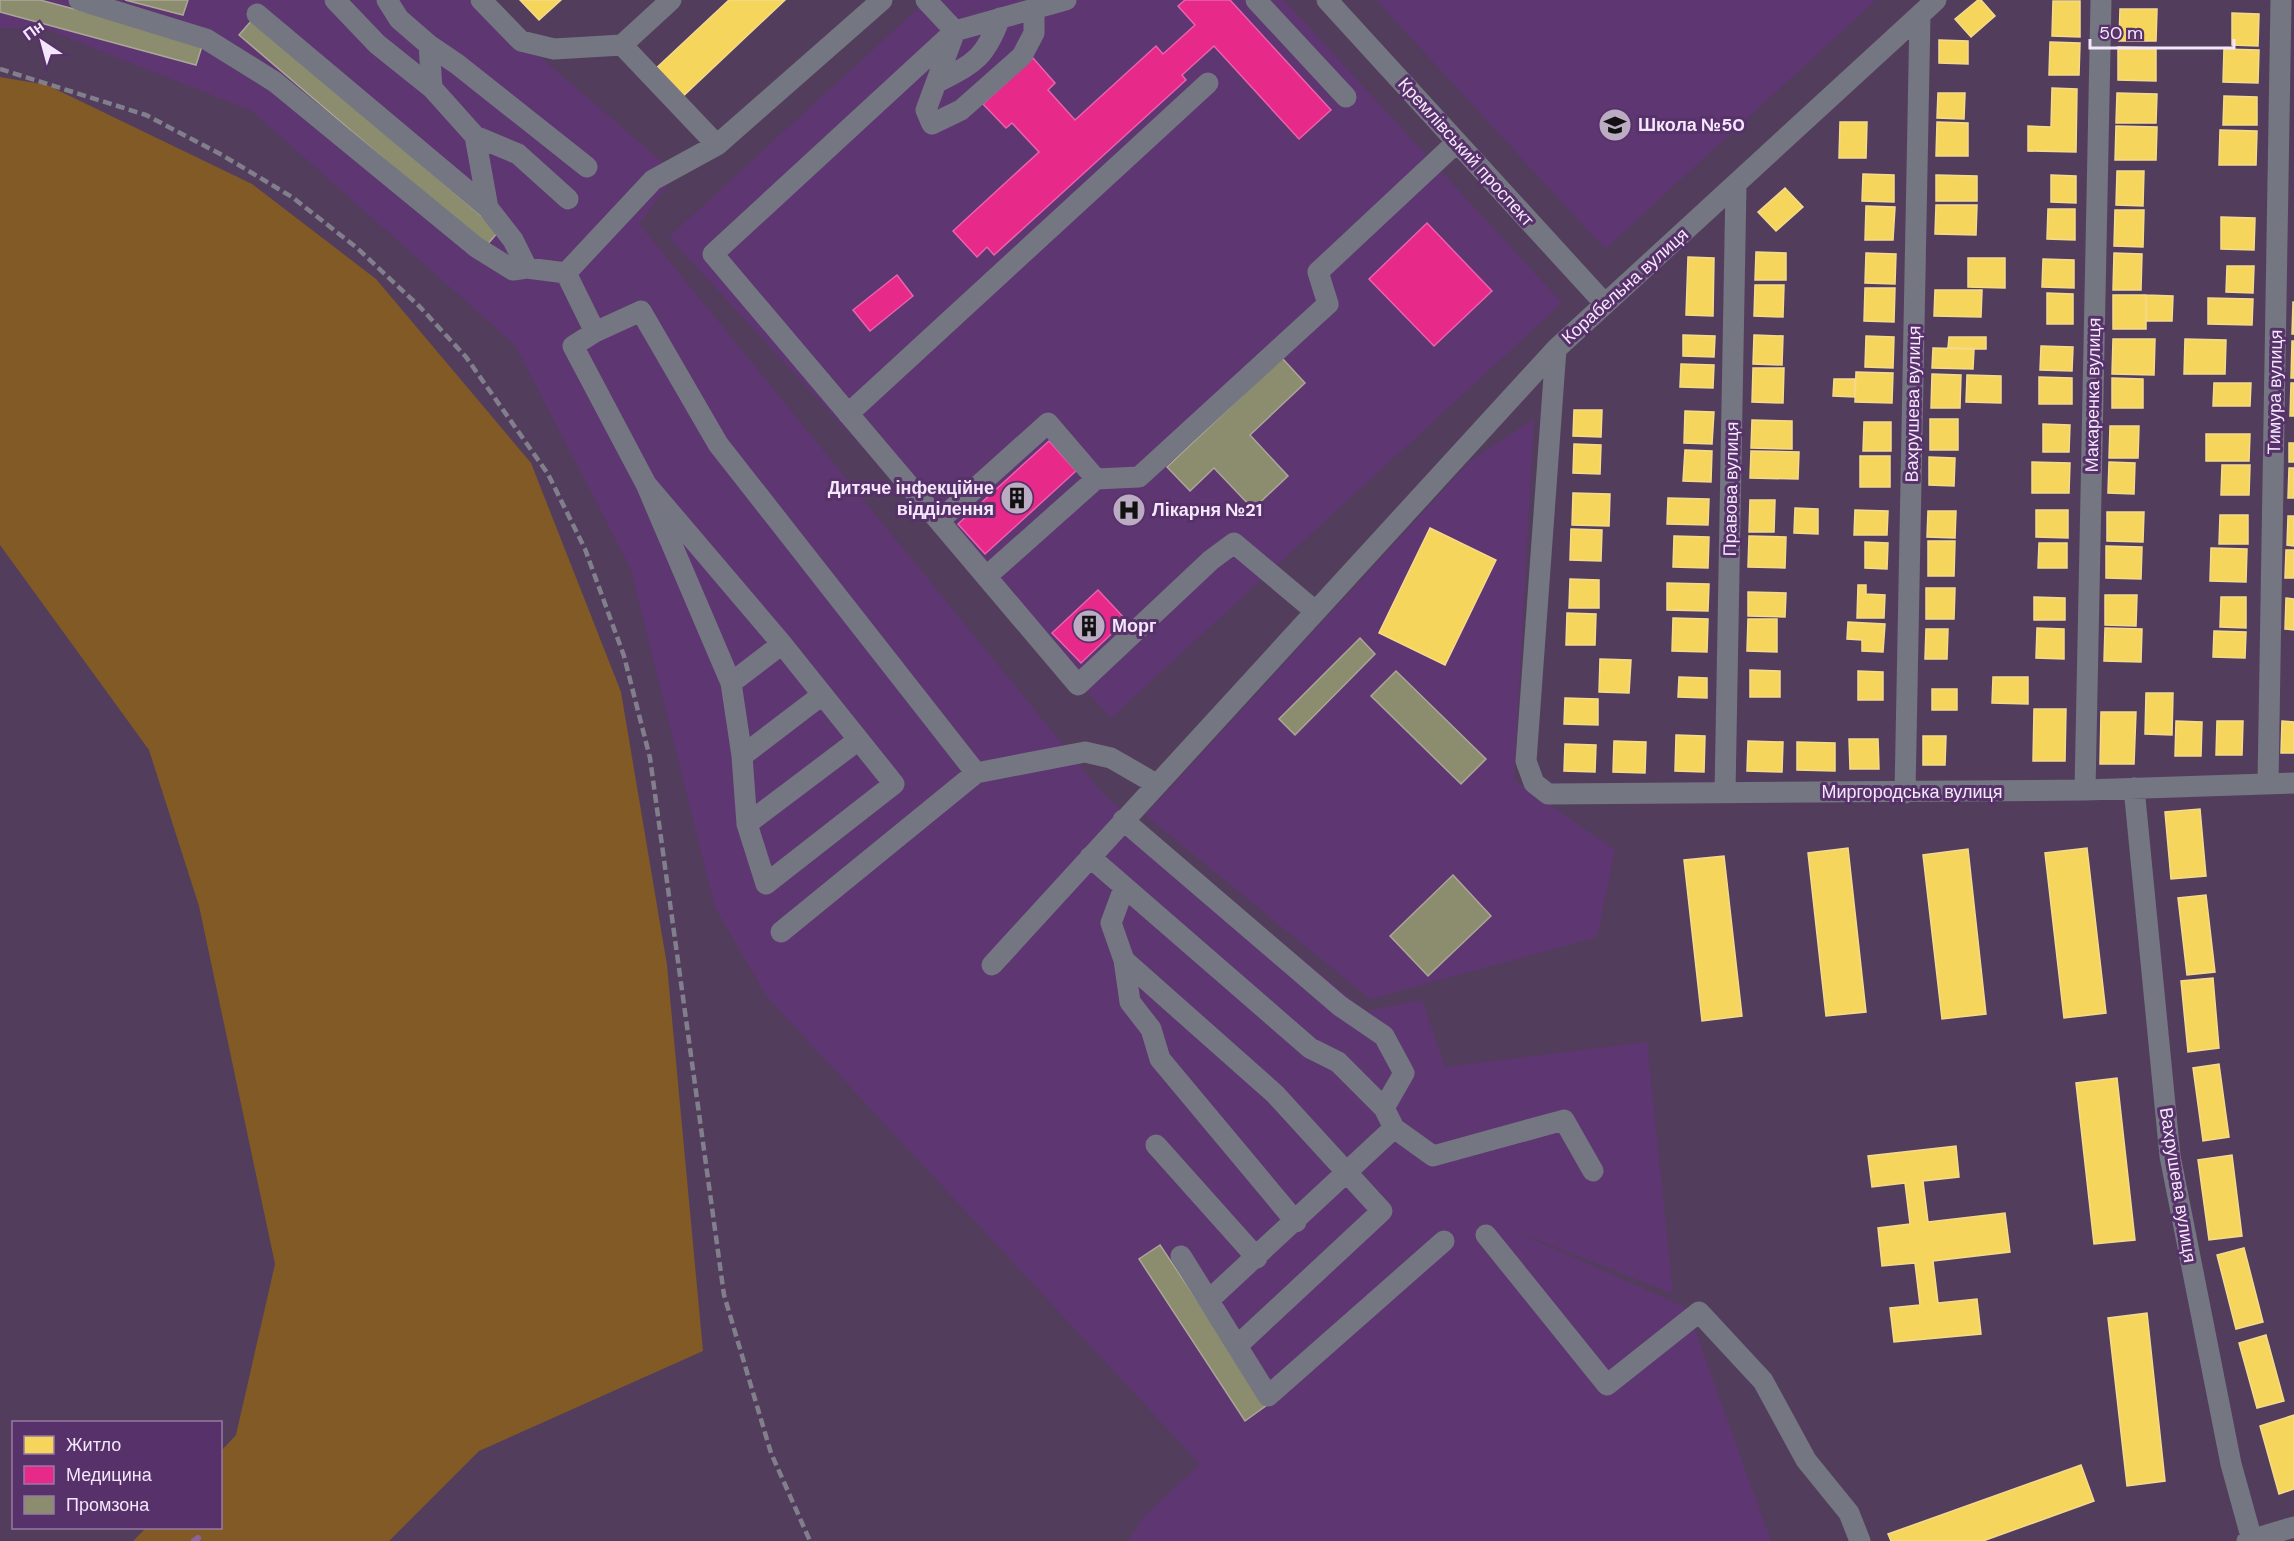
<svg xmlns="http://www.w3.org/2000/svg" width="2294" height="1541" font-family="'DM Sans',sans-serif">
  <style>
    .built { fill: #5e3671 }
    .green { fill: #815a26 }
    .homes { fill: #f6d55c; stroke: #f5da8c; stroke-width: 1.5 }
    .health { fill: #e7298a; stroke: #eb62ac; stroke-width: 1.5 }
    .industry { fill: #8c8c6e; stroke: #aba798; stroke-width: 1.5 }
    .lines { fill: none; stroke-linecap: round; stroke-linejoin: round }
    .stream { stroke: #8b639e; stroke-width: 6 }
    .minor { stroke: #747682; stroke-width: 21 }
    .rail { stroke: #827f8d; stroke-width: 4.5; stroke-dasharray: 9 4.5; stroke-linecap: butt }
    .labels { text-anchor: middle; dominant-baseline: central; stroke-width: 6; stroke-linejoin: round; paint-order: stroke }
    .poi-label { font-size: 18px; font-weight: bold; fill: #f4e7fb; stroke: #573169; text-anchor: start }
    .street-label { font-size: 18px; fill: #f4e7fb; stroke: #573169 }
  </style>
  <rect width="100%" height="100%" fill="#523e5c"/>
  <path class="built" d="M0 0H474L676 174 639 224 1099 789 1142 829 1366 1011 1422 1000 1445 1067 1647 1042 1673 1294 1503 1226 1687 1308 1771 1541H1128L1143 1517 1200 1464 768 998 715 908 630 567 515 345 252 111 43 28H0Z
    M927 0H1284L1562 303 1111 718 669 237Z
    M1380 0H1876L1605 249 1378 2Z
    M1534 419 1514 780 1615 850 1597 937 1370 999 1145 815 1469 462Z"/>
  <path class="green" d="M0 77 47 85 252 184 376 279 531 463 621 692 667 965 703 1351 479 1451 389 1541H133L146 1528H220L221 1451 236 1435 275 1264 199 906 149 750 0 545Z"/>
  <path class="homes" d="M520 0H561L539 20Z
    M729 0H785L677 102 651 73Z
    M1978 0H1981L1995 16 1971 37 1955 19Z
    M2053 1H2080V37L2052 36Z
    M2120 9H2157L2156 41H2119Z
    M2232 13 2259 14 2258 46 2232 45Z
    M1939 40 1968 41V64L1939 63Z
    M2050 42 2080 43 2079 75H2049Z
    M2118 47 2156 48V81L2118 80Z
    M2224 49 2259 50 2258 83 2223 82Z
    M2052 88 2077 89 2076 152 2028 151V126L2051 127Z
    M1938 93H1965L1964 119 1937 118Z
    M2117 93 2157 94 2156 123H2116Z
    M2224 96 2257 97V125H2223Z
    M1840 122H1867L1866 158H1839Z
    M1937 122 1968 123V156H1936Z
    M2116 126 2157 127 2156 160H2115Z
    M2220 130 2257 131 2256 165H2219Z
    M2117 171H2144L2143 206 2116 205Z
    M1863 174 1894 175V202L1862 201Z
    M1936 175 1977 176V201H1936Z
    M2051 175 2076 176V203L2051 202Z
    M1785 188 1803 207 1776 231 1758 212Z
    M1936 205H1977L1976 235 1935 234Z
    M1866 206 1895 207 1893 240H1865Z
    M2048 209H2075V240L2047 239Z
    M2115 210H2144L2143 247 2114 246Z
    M2221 217 2255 218 2254 250 2221 249Z
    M1756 252 1786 253V280H1755Z
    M1866 253 1896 254 1895 284 1865 283Z
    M2114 253 2142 254 2141 290H2113Z
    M1688 257 1714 258 1713 316 1686 315Z
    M1968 258H2005V288L1968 287Z
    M2043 259 2074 260V288L2042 287Z
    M2227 266H2254L2253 293 2226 292Z
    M1755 285H1784L1783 317 1754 316Z
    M1865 288H1895L1894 322 1864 321Z
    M1935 290H1982L1981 317 1934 316Z
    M2047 293 2073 294V324H2047Z
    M2113 295H2146V329H2113Z
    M2146 295 2173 296 2172 321H2146Z
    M2208 298 2253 299 2252 325 2208 324Z
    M2293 302H2294V334H2292Z
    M1683 335 1715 336 1714 357 1683 356Z
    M1754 335 1783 336 1782 365 1753 364Z
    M1866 336 1894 337 1893 368 1865 367Z
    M1949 337H1986V349L1948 348Z
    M2113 339H2155L2154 375 2112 374Z
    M2185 339 2226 340 2225 374H2184Z
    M2292 341H2294V378H2291Z
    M2041 346 2073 347 2072 371 2040 370Z
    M1933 348 1974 349 1973 369 1932 368Z
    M1681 364 1714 365 1713 388 1680 387Z
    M1753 368H1784L1783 403 1752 402Z
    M1856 372 1893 373 1892 403 1855 402Z
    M1932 374 1961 375 1960 408H1931Z
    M1967 375 2001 376V403L1966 402Z
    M2039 377 2072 378V404H2039Z
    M2112 378 2143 379V408H2112Z
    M1834 379H1855V397L1833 396Z
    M2214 383H2251L2250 406H2213Z
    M2291 383H2294V416H2290Z
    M1574 410H1602L1601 437 1573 436Z
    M1685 411 1714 412 1712 444 1684 443Z
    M1930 419H1958V450H1930Z
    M1752 420 1792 421V449L1751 448Z
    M1864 422H1891V451H1863Z
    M2043 424 2070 425 2069 452H2043Z
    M2110 426H2139L2138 458H2109Z
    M2206 434H2250L2249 461H2206Z
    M2289 443H2294V462H2289Z
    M1574 444 1601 445 1600 474 1573 473Z
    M1685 450 1712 451 1711 482 1683 481Z
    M1751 451 1799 452 1798 479 1750 478Z
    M1860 456H1890V487H1860Z
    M1929 457 1955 458 1954 486 1929 485Z
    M2032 462 2070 463 2069 493H2032Z
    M2109 462 2135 463 2134 494 2108 493Z
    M2222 465H2250L2249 495H2221Z
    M2289 468H2294V498H2288Z
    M1573 493 1610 494 1609 526 1572 525Z
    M1668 498 1709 499 1708 525 1667 524Z
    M1750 500H1775L1774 532H1749Z
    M1795 508 1818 509V534L1794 533Z
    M1855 510 1888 511 1887 535H1854Z
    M2036 510H2068V538L2036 537Z
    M1928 511H1956L1955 538 1927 537Z
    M2107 512H2144L2143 542 2107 541Z
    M2220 515H2248V544H2219Z
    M2288 516H2294V546L2287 545Z
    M1430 528 1496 560 1445 665 1379 633Z
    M1571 529 1602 530 1601 561 1570 560Z
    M1674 536 1709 537 1708 568 1673 567Z
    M1749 536 1786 537 1785 568 1748 567Z
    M1928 541H1955L1954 576H1928Z
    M1865 542 1888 543 1887 569 1865 568Z
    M2039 543H2067V568H2038Z
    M2106 546 2142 547 2141 579 2106 578Z
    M2211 548 2247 549 2246 582 2210 581Z
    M2286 550H2294V578H2285Z
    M1570 579 1599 580V608H1569Z
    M1667 583 1709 584 1708 611 1667 610Z
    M1858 585H1866V594L1885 595 1884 618H1857Z
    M1926 588H1955L1954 619H1926Z
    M1748 592 1786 593 1785 617 1748 616Z
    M2105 595H2137L2136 626 2105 625Z
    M2034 597 2065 598V620H2034Z
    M2221 597H2246V628L2220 627Z
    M2286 598 2294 599V630L2285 629Z
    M1567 613 1596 614 1595 645H1566Z
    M1673 618 1708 619 1707 652 1672 651Z
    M1748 619H1777V652L1747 651Z
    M1848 622 1885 624 1883 652 1862 651V640L1847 639Z
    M2037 628 2064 629V659L2036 658Z
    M2105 628 2142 629 2141 662 2104 661Z
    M1926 629H1948L1947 659H1925Z
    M2214 631 2246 632 2245 658 2213 657Z
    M1600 659 1631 660 1629 693 1599 692Z
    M1750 670 1780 671V697H1750Z
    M1858 671 1883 672V700H1858Z
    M1679 677 1707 678V698L1678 697Z
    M1993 677H2028V704L1992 703Z
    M1932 689H1957V710H1932Z
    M2146 693H2173L2172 735 2145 734Z
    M1565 698 1598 699V725L1564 724Z
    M2034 709H2066L2065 761H2033Z
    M2101 712H2136L2134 764H2100Z
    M2176 721 2202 722 2201 756H2175Z
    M2217 721H2243L2242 755H2216Z
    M2282 721 2294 722V753H2281Z
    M1676 735 1705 736 1704 772 1675 771Z
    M1923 736H1946L1945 765H1923Z
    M1849 739H1878L1879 769H1850Z
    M1614 741 1646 742 1645 773 1613 772Z
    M1748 741 1783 742 1782 772 1747 771Z
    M1797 742 1835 743V771L1797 770Z
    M1565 744 1596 745 1595 772 1564 771Z
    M2200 809 2206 876 2171 879 2165 812Z
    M1848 848 1866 1012 1826 1016 1808 853Z
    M2087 848 2106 1013 2064 1018 2045 853Z
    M1968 849 1986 1014 1942 1019 1923 855Z
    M1724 856 1742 1016 1702 1021 1684 860Z
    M2206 895 2215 972 2187 975 2178 898Z
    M2213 978 2219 1048 2188 1052 2181 981Z
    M2219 1064 2229 1137 2203 1141 2193 1068Z
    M2117 1078 2135 1240 2094 1244 2076 1083Z
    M1956 1146 1959 1177 1923 1181 1928 1222 2005 1213 2010 1252 1933 1261 1938 1303 1977 1299 1981 1334 1894 1342 1890 1308 1920 1305 1915 1263 1882 1266 1878 1228 1910 1224 1905 1183 1872 1187 1868 1156Z
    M2232 1155 2242 1236 2209 1240 2198 1160Z
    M2244 1248 2263 1322 2236 1329 2217 1255Z
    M2147 1313 2165 1481 2127 1486 2108 1318Z
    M2266 1335 2284 1401 2257 1408 2239 1343Z
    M2294 1415V1489L2279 1494 2260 1426Z
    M2081 1465 2094 1501 1983 1541H1891L1888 1534Z"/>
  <path class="health" d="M1185 0H1230L1331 110 1299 139 1214 46 1182 75 1186 80 994 255 987 247 977 257 953 231 1039 152 1012 123 1006 128 983 104 1033 58 1055 83 1048 90 1075 120 1156 46 1163 54 1195 25 1178 6Z
    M1427 223 1492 291 1434 346 1369 279Z
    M897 275 913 296 870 331 853 310Z
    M1049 441 1076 471 985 554 958 524Z
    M1098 590 1126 620 1081 663 1052 633Z"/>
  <path class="industry" d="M0 0H40L203 43 196 65 0 12Z
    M125 0H188L183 15Z
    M252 20 499 231 486 246 239 35Z
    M1282 358 1305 383 1250 435 1288 476 1253 509 1214 468 1190 491 1167 467Z
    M1360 638 1375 654 1295 735 1279 719Z
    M1396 671 1486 759 1461 784 1371 696Z
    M1453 875 1491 916 1428 976 1390 936Z
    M1160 1245 1267 1405 1245 1421 1139 1259Z"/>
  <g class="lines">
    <path class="stream" d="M194 1541 198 1538"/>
    <path class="minor" d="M79 0 206 39 275 82 476 247 513 270 527 268 566 273 653 180 717 145 882 0
      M335 0 377 44 432 88
      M387 0 399 19 429 45 432 88 475 136 488 208 513 240 527 268
      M481 0 521 41 554 49 622 45
      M671 0 622 45 717 145
      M926 0 955 31 713 254 1078 685 1211 560 1234 543 1315 611
      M1256 0 1346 97
      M1327 0 1605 304
      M1034 9V33L1022 56 961 110 932 124 926 110 955 31 1066 0
      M257 14 488 208
      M429 45 457 64 587 167
      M936 83C974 63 984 60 1000 18
      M475 136 518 154 568 199
      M566 273 595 332 641 311 718 444 976 773 781 932
      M595 332 573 346 646 484 782 644 894 784 766 884 747 824 742 756 731 683 646 484
      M1556 349 1526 761 1534 783 1548 794 2085 790 2294 783
      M848 414 1208 83
      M940 520 1048 423 1096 479 1139 477 1328 304 1318 272 1457 142
      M987 576 1096 479
      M731 683 782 644
      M742 756 822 695
      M976 773 1085 752 1111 758 1156 784
      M2268 784 2281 0
      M2134 788 2170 1156 2231 1464 2252 1540
      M2085 790 2101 0
      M1725 793 1736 185
      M1905 793 1920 15
      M1123 820 1340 1006 1384 1036 1404 1073 1384 1108
      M747 824 857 741
      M1090 857 1310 1048 1338 1062 1384 1108 1394 1128 1433 1156 1564 1120 1593 1171
      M1124 888 1111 923 1124 960 1275 1094 1382 1211 1237 1346
      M1124 960 1130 1002 1151 1029 1160 1059 1296 1222
      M992 965 1556 349 1936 0
      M1156 1145 1257 1258
      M1486 1235 1607 1385 1699 1312 1763 1381 1806 1460 1849 1513 1860 1541
      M1181 1256 1268 1396 1444 1241
      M1209 1300 1394 1128
      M2247 1541 2294 1527"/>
    <path class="rail" d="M0 69 146 115 222 155 292 197 357 248 420 307 466 357 548 474 585 549 624 656 650 758 724 1295 771 1453 810 1541"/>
  </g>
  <defs>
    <g id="school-disc" transform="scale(1.725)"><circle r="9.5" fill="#bbacc3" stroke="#573169"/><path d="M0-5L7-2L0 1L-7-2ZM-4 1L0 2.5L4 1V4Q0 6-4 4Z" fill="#111"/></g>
    <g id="building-disc" transform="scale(1.725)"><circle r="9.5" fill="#bbacc3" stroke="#573169"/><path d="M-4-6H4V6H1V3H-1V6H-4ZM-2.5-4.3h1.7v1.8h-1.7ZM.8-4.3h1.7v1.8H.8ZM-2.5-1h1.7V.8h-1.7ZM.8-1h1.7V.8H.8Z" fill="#111"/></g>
    <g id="hospital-disc" transform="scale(1.725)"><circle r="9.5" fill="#bbacc3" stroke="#573169"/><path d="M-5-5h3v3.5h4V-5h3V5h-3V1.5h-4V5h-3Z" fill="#111"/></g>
  </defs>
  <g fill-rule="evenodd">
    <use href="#school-disc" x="1615" y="125"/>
    <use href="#building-disc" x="1017" y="498"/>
    <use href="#hospital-disc" x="1129" y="510"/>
    <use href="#building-disc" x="1089" y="626"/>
  </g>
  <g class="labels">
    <g class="poi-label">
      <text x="1638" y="125">Школа №50</text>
      <text x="994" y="488" text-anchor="end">Дитяче інфекційне<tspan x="994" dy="21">відділення</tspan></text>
      <text x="1152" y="510">Лікарня №21</text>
      <text x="1112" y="626">Морг</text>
    </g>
    <g class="street-label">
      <text transform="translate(1466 152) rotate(48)">Кремлівський проспект</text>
      <text transform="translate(1625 286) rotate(-42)">Корабельна вулиця</text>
      <text transform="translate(2275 392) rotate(-89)">Тимура вулиця</text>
      <text transform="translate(2093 395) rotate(-89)">Макаренка вулиця</text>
      <text transform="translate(1913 404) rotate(-89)">Вахрушева вулиця</text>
      <text transform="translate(1731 489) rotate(-89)">Правова вулиця</text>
      <text x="1912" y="792">Миргородська вулиця</text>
      <text transform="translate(2178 1185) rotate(81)">Вахрушева вулиця</text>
    </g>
  </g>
  <rect x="12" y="1421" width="210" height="108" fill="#573169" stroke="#967aa3" stroke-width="1.5"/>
  <rect x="24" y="1436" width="30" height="18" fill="#f6d55c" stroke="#967aa3" stroke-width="1.5"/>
  <text x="66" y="1451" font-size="18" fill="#f4e7fb">Житло</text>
  <rect x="24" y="1466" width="30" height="18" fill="#e7298a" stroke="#967aa3" stroke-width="1.5"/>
  <text x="66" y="1481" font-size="18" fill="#f4e7fb">Медицина</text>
  <rect x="24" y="1496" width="30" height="18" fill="#8c8c6e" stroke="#967aa3" stroke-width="1.5"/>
  <text x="66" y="1511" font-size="18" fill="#f4e7fb">Промзона</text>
  <g transform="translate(42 42) rotate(324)" stroke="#573169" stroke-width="4.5" paint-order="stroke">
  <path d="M0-4.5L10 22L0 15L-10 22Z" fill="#f4e7fb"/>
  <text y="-9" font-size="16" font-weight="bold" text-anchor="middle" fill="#f4e7fb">Пн</text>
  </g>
  <path d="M2090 39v9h144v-9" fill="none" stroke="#f4e7fb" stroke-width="3"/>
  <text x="2099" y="39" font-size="18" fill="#f4e7fb" stroke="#573169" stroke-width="4.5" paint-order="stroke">50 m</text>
</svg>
